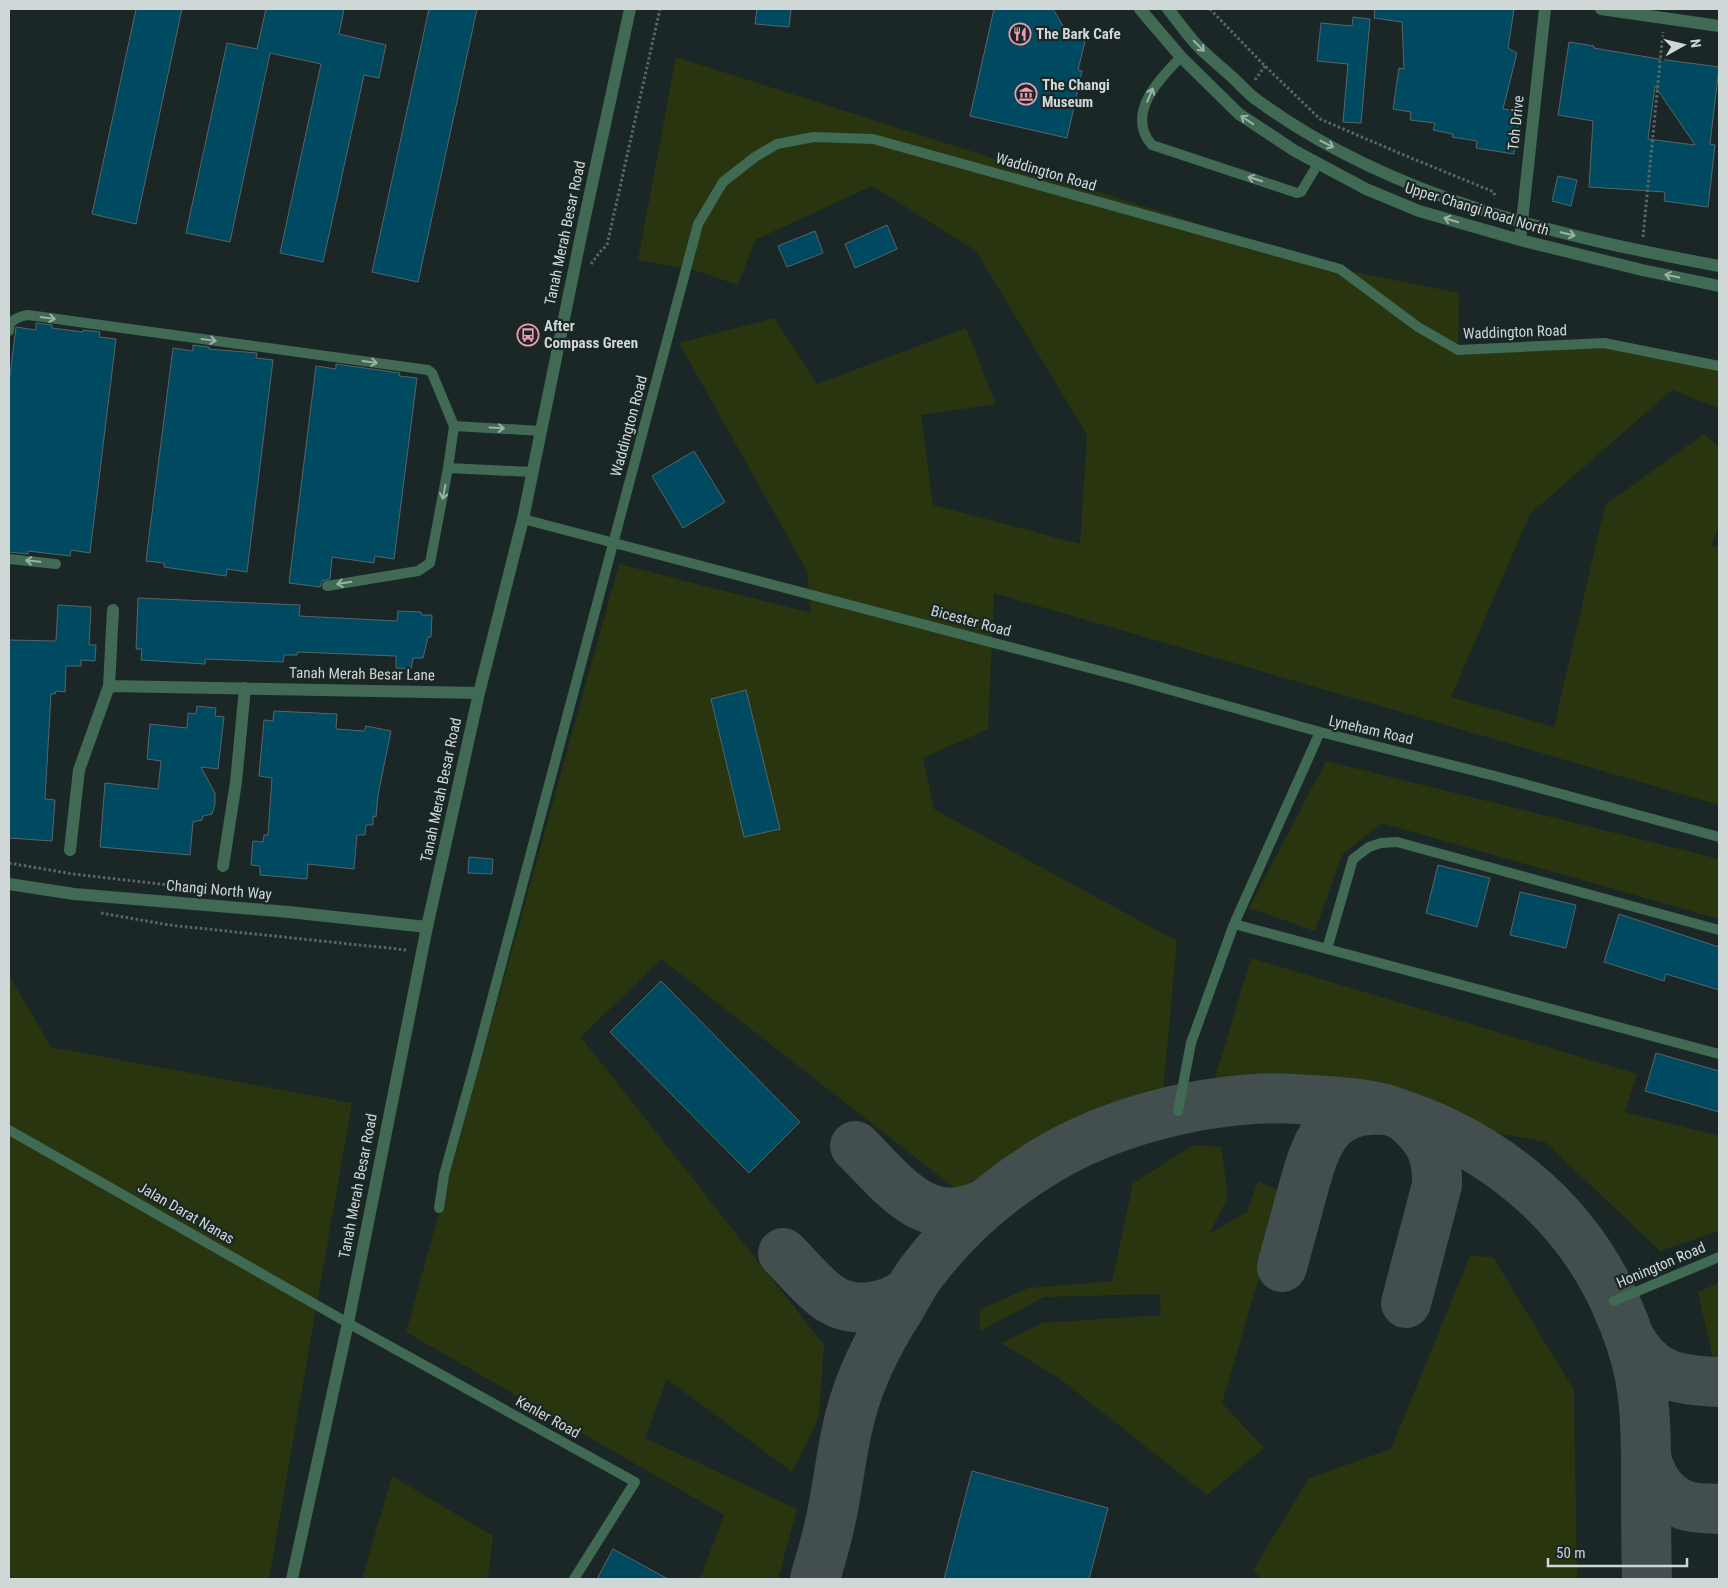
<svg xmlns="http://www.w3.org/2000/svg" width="1728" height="1588" font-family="'Roboto Condensed',sans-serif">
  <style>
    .green { fill: #28350f }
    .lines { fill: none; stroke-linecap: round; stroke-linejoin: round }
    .taxiway { stroke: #434e4e; stroke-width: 50 }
    .building { fill: #004a61; stroke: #586469; fill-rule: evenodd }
    .path { stroke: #5b6666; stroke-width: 3; stroke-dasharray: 2.5 2.5; stroke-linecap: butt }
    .service { stroke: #406a53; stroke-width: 10 }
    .minor { stroke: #406a53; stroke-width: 12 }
    .tertiary { stroke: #406a53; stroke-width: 12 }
    .oneway { stroke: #9db1a9 }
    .labels { text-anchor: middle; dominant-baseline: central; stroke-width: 4.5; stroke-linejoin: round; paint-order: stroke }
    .poi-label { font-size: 15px; font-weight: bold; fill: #cfd7d7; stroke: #1a2726; text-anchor: start }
    .street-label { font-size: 15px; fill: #cfd7d7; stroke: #1a2726 }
  </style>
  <rect width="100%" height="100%" fill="#1a2726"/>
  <path class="green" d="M676 57 1340 269 1459 293 1458 349 1604 343 1719 366V408L1672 390 1530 514 1451 697 1554 727 1605 505 1704 434 1719 447V526L1711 546H1719V805L994 593 988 729 923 758 934 809 1177 941 1163 1091 956 1189 661 959 581 1037 824 1345 819 1417 792 1472 667 1379 645 1438 797 1509 778 1579H700L724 1515 406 1332 619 564 811 613 807 571 679 343 774 318 817 384 966 328 996 404 921 415 933 505 1080 544 1087 435 976 251 872 186 755 240 738 285 694 270 638 260Z
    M1326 761 1719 859V919L1381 823 1342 855 1315 931 1249 908Z
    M1251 958 1637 1074 1625 1112 1719 1136V1231L1660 1251 1545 1142 1215 1078Z
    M9 975 51 1047 352 1103 269 1579H9Z
    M1193 1145 1221 1147 1228 1197 1209 1234 1247 1212 1258 1181 1284 1193 1222 1403 1264 1448 1207 1495 1059 1378 1001 1343 1042 1323 1161 1315 1159 1294 1044 1297 980 1331V1310L1028 1288 1112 1281 1133 1183Z
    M1470 1256 1493 1257 1574 1390 1577 1579H1262L1253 1570 1309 1478 1391 1449Z
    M1719 1283V1359H1713L1698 1292Z
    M392 1476 493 1536 488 1579H362Z"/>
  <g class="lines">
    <path class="taxiway" d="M1405 1117C1429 1137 1438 1153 1437 1185L1406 1303
      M855 1146C895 1185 925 1233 987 1203
      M783 1253C797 1267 810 1283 825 1295 850 1315 885 1309 909 1292
      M1282 1267C1288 1244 1295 1220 1301 1197 1314 1150 1323 1106 1383 1110
      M1629 1337C1651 1377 1677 1380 1719 1382
      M1646 1457C1651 1477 1663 1497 1684 1505 1695 1509 1708 1508 1719 1509
      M815 1579C820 1561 826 1542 830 1523 838 1488 841 1452 850 1417 860 1377 879 1340 901 1306 908 1293 915 1280 924 1269 959 1223 1004 1185 1054 1156 1112 1123 1188 1103 1254 1099 1273 1097 1293 1099 1312 1100 1338 1102 1366 1103 1391 1111 1489 1142 1572 1207 1615 1302 1626 1326 1635 1351 1640 1377 1646 1410 1646 1444 1646 1478 1646 1512 1646 1546 1647 1579"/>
  </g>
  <path class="building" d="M136 9H182L136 224 92 214Z
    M266 9H344L339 34 386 45 379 78 364 75 323 262 280 253 321 64 270 53 230 242 186 233 227 43 257 49Z
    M429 9H477L418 282 372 272Z
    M757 9H791L789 27 755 24Z
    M994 9H1053L1070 38 1085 41 1078 70 1082 71 1067 138 970 116Z
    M1375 9H1514L1508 48 1517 53 1503 109 1520 111 1514 154 1476 148 1477 141 1452 137 1453 134 1433 130 1435 123 1410 120 1411 112 1393 109 1399 68 1404 69 1402 22 1374 18Z
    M1353 17 1370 19 1361 123 1343 122 1348 64 1317 61 1321 23 1352 26Z
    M1569 42 1594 46V48L1659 59 1719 67 1710 144 1715 145 1708 207 1664 201 1665 192 1589 187 1593 121 1558 115ZM1655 86 1695 145 1648 139Z
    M1558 176 1577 180 1571 206 1552 201Z
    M887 225 897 249 855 268 845 244Z
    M815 231 823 253 787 267 778 246Z
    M36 323 52 325V328L83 332V330L100 332 99 337 116 339 90 553 71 550 70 556 28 551V554L9 552V383L16 327 36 330Z
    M193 345 209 347V349L257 353 256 358 273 360 247 572 227 569 226 576 164 567V563L146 561 173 348 193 351Z
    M336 364 400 373 399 376 417 378 394 559 375 556 374 563 332 557 330 579 322 581 320 587 289 583 316 366 336 369Z
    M694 451 725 502 683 528 652 476Z
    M138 598 300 605 299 616 397 621 398 611 421 612 422 615H432L431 637H428L423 658H413L411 669 396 668V656L298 652 297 655H284L283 662 205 659V664L141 660 142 649H136Z
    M58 605 91 607 89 645H96L95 661 81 660V666H66L65 692 56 691 55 694H51L45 799 55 800 52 841 9 838V640L56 641Z
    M746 690 780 829 744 837 711 699Z
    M197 706 216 708 215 716 224 717 218 769 201 767 215 793V804L212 814 203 816 202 820 193 822 190 855 100 847 105 783 158 789 161 761 147 759 150 724 187 728 188 713 196 714Z
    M274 711 337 714 336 729 364 731 366 726 391 731 378 795 376 817 373 816V825H366L365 835H357L354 869 308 864 307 879 260 875V866L251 865 253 841 263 842 264 835H268L272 778 259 776 264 720 273 721Z
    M469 857 493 859 492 874 468 873Z
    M1438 865 1490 878 1477 927 1426 913Z
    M1520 892 1576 905 1566 948 1510 935Z
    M1619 914 1719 947V990L1666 974 1664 981 1604 962Z
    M661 981 800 1122 749 1173 610 1032Z
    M1656 1053 1719 1071V1112L1645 1091Z
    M972 1471 1108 1508 1089 1579H944Z
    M613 1549 668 1579H597Z"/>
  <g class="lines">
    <path class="path" d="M1210 9 1265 66 1320 119 1399 153 1494 192 1495 198
      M1255 80 1265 66
      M1643 237 1663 32
      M591 264 600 252 607 245 660 9
      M9 863 73 874 169 885
      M101 913 169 925 407 950"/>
    <path class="service" d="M1181 57C1159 79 1125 114 1152 145L1297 193 1301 192 1318 164
      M9 331 10 323C16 318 20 316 28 315L428 370 432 373 454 426 448 468 430 563 418 571 327 586
      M454 426 541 431
      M448 468 532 472
      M523 519 1135 680 1320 732 1495 776 1719 837
      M9 559 56 564
      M1234 924 1719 1054
      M1327 949 1353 859 1369 847 1381 843 1397 842 1719 930
      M1178 1111 1191 1043 1234 924 1320 732
      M9 1130 348 1323 635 1482 574 1579
      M439 1208 444 1175 475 1063 698 224 723 182 755 157 777 144 814 137 873 139 1340 269 1418 327 1458 350 1604 343 1719 366
      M1614 1301 1719 1257"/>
    <path class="minor" d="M1601 9 1719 26
      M1520 240 1545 9
      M109 686 479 693
      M70 850 79 770 109 686 113 610
      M223 866 236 782 245 688
      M9 884 74 894 289 912 427 927
      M292 1579 348 1323 427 927 479 693 523 519 584 221 630 9"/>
    <path class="tertiary" d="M1140 9 1181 57 1239 114 1295 151 1366 189 1419 211 1520 240 1642 270 1719 286
      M1168 9C1177 20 1186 33 1196 44 1207 56 1220 66 1232 77 1241 85 1248 94 1257 100 1392 199 1559 236 1719 266"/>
  </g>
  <defs><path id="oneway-shaft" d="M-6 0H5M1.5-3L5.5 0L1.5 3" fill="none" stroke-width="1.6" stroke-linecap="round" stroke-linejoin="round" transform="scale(1.25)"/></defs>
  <g class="oneway">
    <use href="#oneway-shaft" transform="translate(1199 46) rotate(45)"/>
    <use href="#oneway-shaft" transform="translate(1150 95) rotate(-67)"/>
    <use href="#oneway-shaft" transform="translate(1247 120) rotate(-146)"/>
    <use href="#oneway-shaft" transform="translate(1327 144) rotate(27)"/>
    <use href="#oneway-shaft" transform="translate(1255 179) rotate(-162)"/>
    <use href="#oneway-shaft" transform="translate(1451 220) rotate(-163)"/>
    <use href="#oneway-shaft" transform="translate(1568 234) rotate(13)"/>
    <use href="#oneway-shaft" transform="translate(1672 276) rotate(-168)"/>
    <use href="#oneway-shaft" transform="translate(48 318) rotate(8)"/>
    <use href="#oneway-shaft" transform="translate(209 340) rotate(8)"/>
    <use href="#oneway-shaft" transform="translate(370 362) rotate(8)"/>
    <use href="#oneway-shaft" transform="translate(497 428) rotate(3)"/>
    <use href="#oneway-shaft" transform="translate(444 492) rotate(101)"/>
    <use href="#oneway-shaft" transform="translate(33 561) rotate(-175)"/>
    <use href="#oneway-shaft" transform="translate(344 583) rotate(170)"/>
  </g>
  <defs>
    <g id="restaurant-ring" transform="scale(1.125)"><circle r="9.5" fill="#1a2726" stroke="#f19ab2" stroke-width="1.5"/><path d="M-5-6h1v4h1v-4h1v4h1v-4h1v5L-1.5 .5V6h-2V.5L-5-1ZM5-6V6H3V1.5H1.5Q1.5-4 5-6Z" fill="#f19ab2"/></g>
    <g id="museum-ring" transform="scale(1.125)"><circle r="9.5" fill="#1a2726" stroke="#f19ab2" stroke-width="1.5"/><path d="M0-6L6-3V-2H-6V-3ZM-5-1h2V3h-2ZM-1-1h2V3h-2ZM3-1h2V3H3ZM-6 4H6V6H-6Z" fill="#f19ab2"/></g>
    <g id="bus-ring" transform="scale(1.125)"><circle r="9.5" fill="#1a2726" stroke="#f19ab2" stroke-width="1.5"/><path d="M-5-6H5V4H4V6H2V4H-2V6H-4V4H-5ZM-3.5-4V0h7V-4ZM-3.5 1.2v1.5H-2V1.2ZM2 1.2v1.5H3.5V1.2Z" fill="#f19ab2"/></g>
  </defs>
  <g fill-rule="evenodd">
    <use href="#restaurant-ring" x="1020" y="34"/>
    <use href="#museum-ring" x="1026" y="94"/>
    <use href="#bus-ring" x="528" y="335"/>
  </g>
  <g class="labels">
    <g class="poi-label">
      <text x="1036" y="34">The Bark Cafe</text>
      <text x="1042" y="85">The Changi<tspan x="1042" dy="17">Museum</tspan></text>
      <text x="544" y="326">After<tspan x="544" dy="17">Compass Green</tspan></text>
    </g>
    <g class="street-label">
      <text transform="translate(1516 123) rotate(-84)">Toh Drive</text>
      <text transform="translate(1046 172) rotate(16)">Waddington Road</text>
      <text transform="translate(1477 209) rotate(17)">Upper Changi Road North</text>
      <text transform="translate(565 233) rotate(-78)">Tanah Merah Besar Road</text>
      <text transform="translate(1515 332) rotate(-2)">Waddington Road</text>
      <text transform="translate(629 426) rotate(-75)">Waddington Road</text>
      <text transform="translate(971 621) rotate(15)">Bicester Road</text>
      <text transform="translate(362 674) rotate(1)">Tanah Merah Besar Lane</text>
      <text transform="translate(1371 730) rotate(13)">Lyneham Road</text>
      <text transform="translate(441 790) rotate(-78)">Tanah Merah Besar Road</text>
      <text transform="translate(219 890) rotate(5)">Changi North Way</text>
      <text transform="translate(358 1186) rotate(-79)">Tanah Merah Besar Road</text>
      <text transform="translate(186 1213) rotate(30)">Jalan Darat Nanas</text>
      <text transform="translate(1661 1265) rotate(-23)">Honington Road</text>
      <text transform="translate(548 1417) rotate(29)">Kenler Road</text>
    </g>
  </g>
  <rect width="1728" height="1588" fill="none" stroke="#cfd7d7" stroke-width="20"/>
  <g transform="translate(1683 45) rotate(82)" stroke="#1a2726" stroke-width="4" paint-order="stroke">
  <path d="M0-4L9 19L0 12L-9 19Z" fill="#cfd7d7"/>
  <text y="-8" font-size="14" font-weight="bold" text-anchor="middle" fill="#cfd7d7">N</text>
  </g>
  <path d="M1548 1558v8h139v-8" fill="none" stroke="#cfd7d7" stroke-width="2.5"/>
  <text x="1556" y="1558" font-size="15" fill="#cfd7d7" stroke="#1a2726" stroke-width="4" paint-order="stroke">50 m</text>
</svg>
